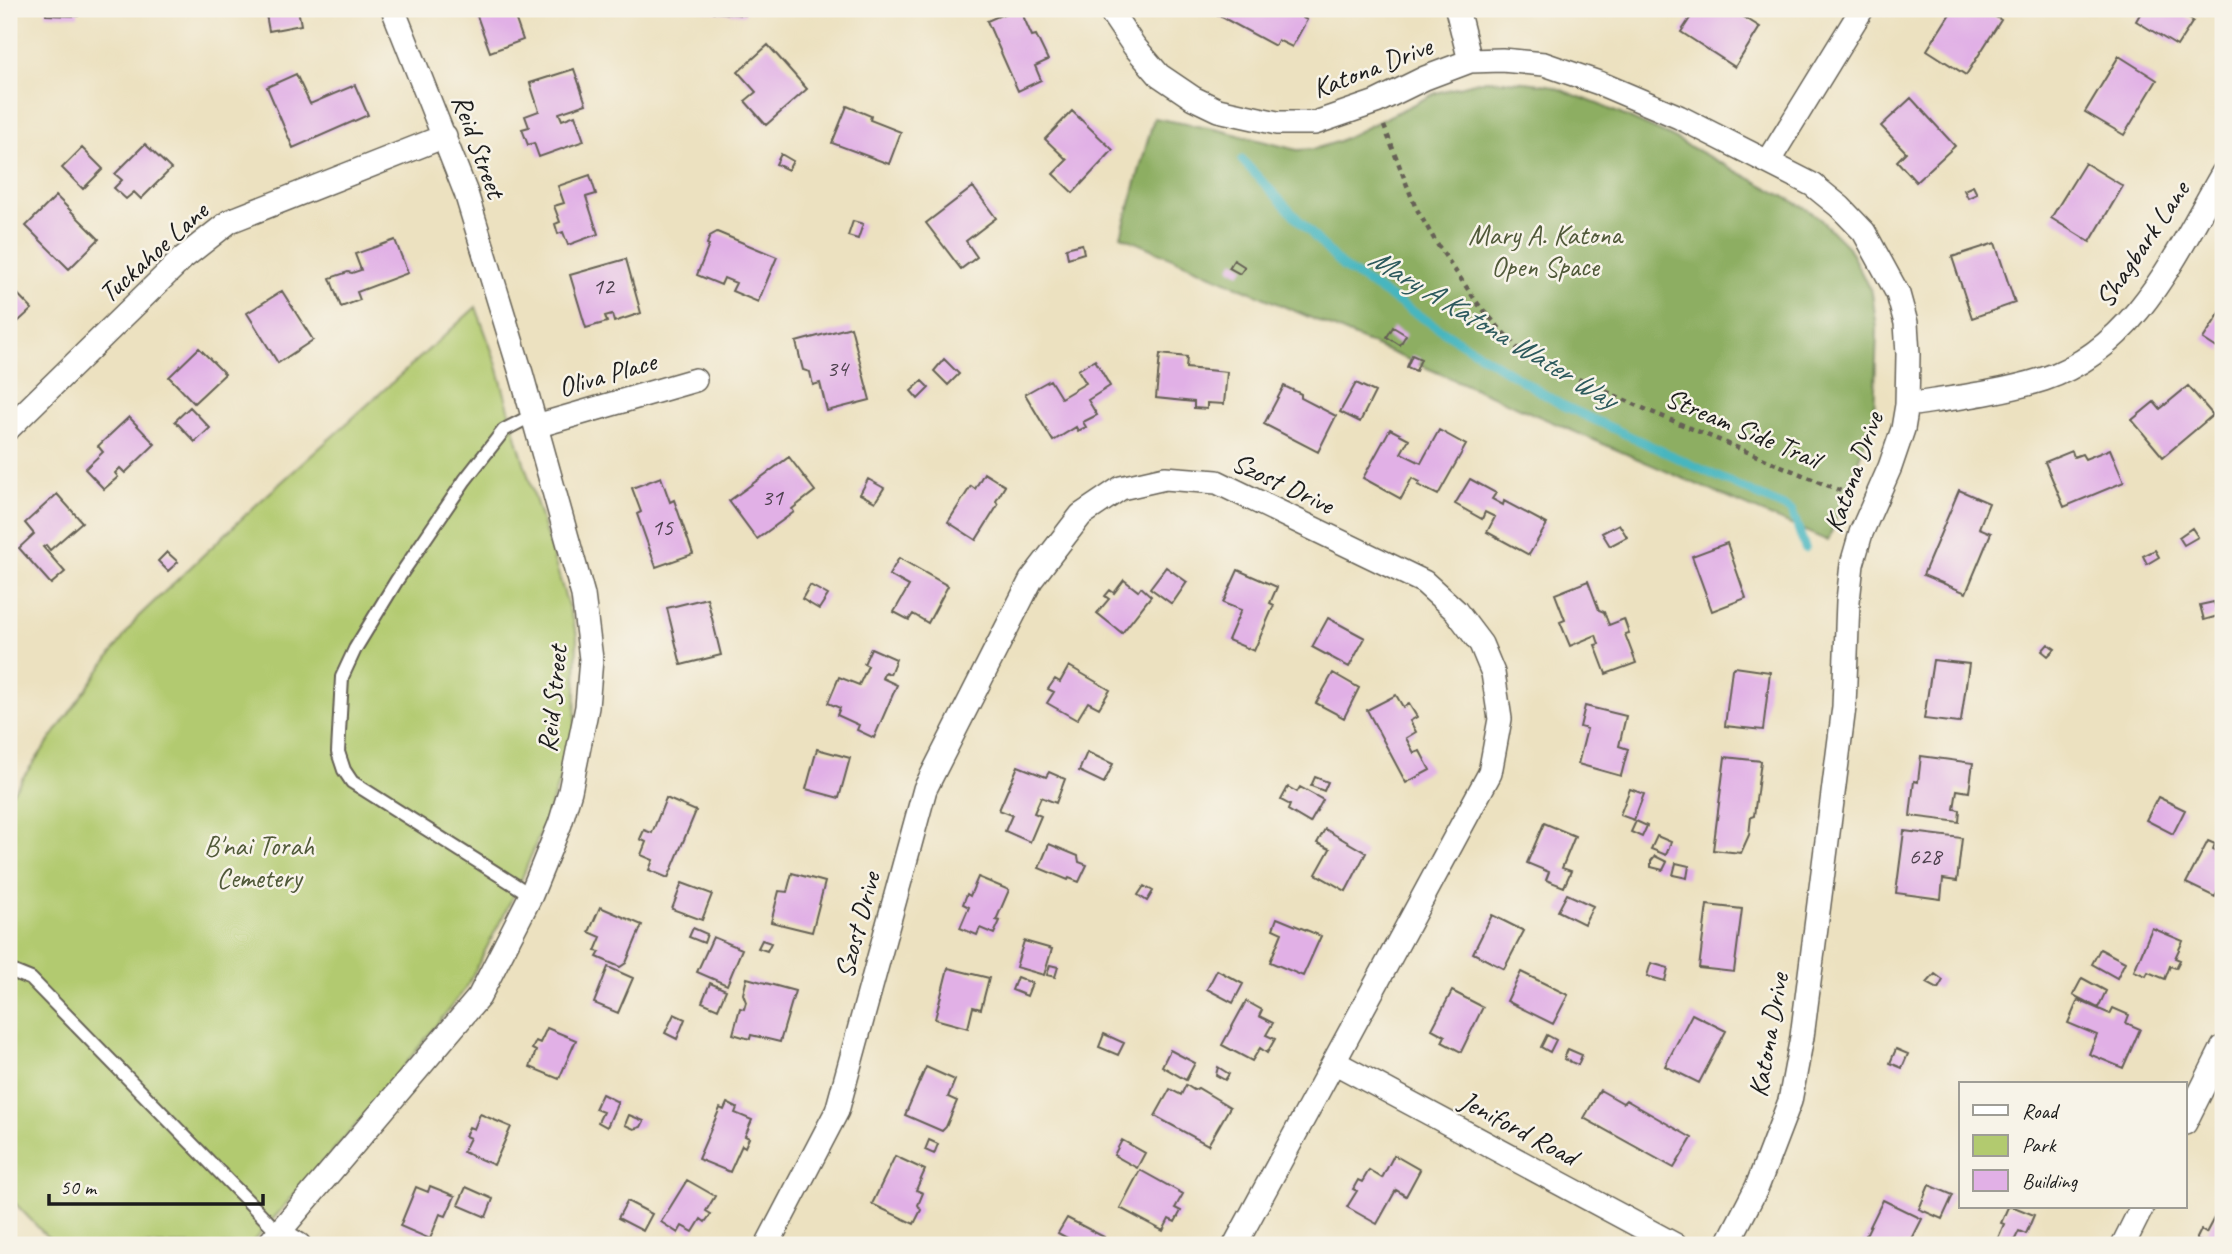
<svg xmlns="http://www.w3.org/2000/svg" width="2232" height="1254" font-family="Caveat,sans-serif">
  <style>
    .green { fill: #b2ca6f; stroke: #677346; stroke-width: 2 }
    .forest { fill: #8dae62; stroke: #54653f; stroke-width: 2 }
    .lines { fill: none; stroke-linecap: round; stroke-linejoin: round }
    .stream { stroke: #47b6bf; stroke-width: 9 }
    .building { fill: #e1b0e6 }
    .lane-casing { stroke: #656155; stroke-width: 16 }
    .street-casing { stroke: #656155; stroke-width: 26 }
    .path { stroke: #656155; stroke-width: 4.5; stroke-dasharray: 5 5; stroke-linecap: butt }
    .lane { stroke: #fff; stroke-width: 12 }
    .street { stroke: #fff; stroke-width: 23 }
    .labels { text-anchor: middle; dominant-baseline: central; stroke-width: 5; stroke-linejoin: round; paint-order: stroke }
    .number-label { font-size: 24px; fill: #4d414e }
    .street-label { font-size: 28px; fill: #1c1c1c; stroke: #f7f3e8 }
    .park-label { font-size: 28px; fill: #505939; stroke: #f7f3e8 }
    .water-label { font-size: 30px; font-style: italic; fill: #2d5a5d; stroke: #f7f3e8 }
  </style>
  <rect width="100%" height="100%" fill="#f7f3e8"/>
  <filter id="ink" filterUnits="userSpaceOnUse"><feTurbulence type="fractalNoise" baseFrequency=".0143" numOctaves="2"/><feDisplacementMap in="SourceGraphic" scale="14" xChannelSelector="R" yChannelSelector="G"/><feConvolveMatrix kernelMatrix="1 2 1 2 8 2 1 2 1" color-interpolation-filters="sRGB"/></filter>
  <filter id="wash" filterUnits="userSpaceOnUse"><feTurbulence type="fractalNoise" baseFrequency=".00686" numOctaves="4" result="noise"/><feDisplacementMap in="SourceGraphic" scale="28" xChannelSelector="R" yChannelSelector="G"/><feGaussianBlur stdDeviation="1.57" result="paint"/><feColorMatrix in="noise" values="0 0 0 0 0 0 0 0 0 0 0 0 0 0 0 0 0 1.4 0 .05"/><feComposite in="paint" operator="in"/></filter>
  <g filter="url(#wash)">
    <rect width="100%" height="100%" fill="#ece1c0"/>
    <path class="green" d="M476 307 496 362 519 446 577 635 575 735 547 816 520 883 466 988 363 1117 250 1245H55L9 1197V797L138 617 255 506Z"/>
    <path class="forest" d="M1486 80 1525 82 1549 85 1600 105 1670 136 1800 205 1816 215 1848 247 1872 293 1877 329 1874 418 1828 541 1121 236 1154 118 1219 130 1297 150 1314 149 1337 142 1436 93Z"/>
    <g class="lines">
      <path class="stream" d="M1242 160 1343 267 1465 345 1560 404 1792 511 1805 548"/>
    </g>
    <g id="blocks">
      <path class="building" d="M46 9H78V16L46 15Z
        M265 9H298L301 25 269 31Z
        M487 9H512L523 40 490 52 476 13Z
        M704 9H746L745 15 704 11Z
        M1015 9H1020L1032 36 1036 35 1048 60 1035 66 1041 80 1018 91 987 21Z
        M1221 9H1296L1293 13 1298 16 1301 9 1309 13 1303 18 1307 20 1292 47 1278 40 1275 46 1218 15Z
        M1696 9H1731L1760 27 1735 67 1681 32Z
        M1953 9H1982L2001 20 1966 75 1927 50Z
        M2143 9H2188L2191 10 2186 17 2193 21 2177 46 2136 21Z
        M768 45 807 89 766 125 745 101 756 92 738 72Z
        M2119 56 2157 80 2124 135 2085 112Z
        M574 69 586 104 559 113 562 120 575 115 584 141 539 157 534 143 528 145 522 129 529 127 525 116 539 111 530 83Z
        M296 74 310 104 355 85 368 115 293 148 267 87Z
        M1911 98 1955 146 1916 182 1897 161 1906 152 1881 126Z
        M847 106 871 116 870 120 901 132 889 164 832 143Z
        M1072 111 1113 150 1073 193 1053 174 1067 160 1045 139Z
        M145 144 171 169 141 199 134 192 126 199 114 188 122 180 115 174Z
        M82 148 103 169 83 189 62 168Z
        M781 154 793 161 788 170 776 164Z
        M2085 163 2123 186 2090 242 2051 218Z
        M590 175 596 194 586 197 598 234 568 245 563 232 558 234 555 224 560 222 554 206 564 203 558 186Z
        M1973 186 1977 194 1968 198 1964 190Z
        M973 187 996 218 966 241 977 257 961 269 926 223Z
        M56 196 99 239 69 269 26 226Z
        M853 221 863 224 858 239 848 236Z
        M717 232 777 257 758 302 732 291 736 283 724 278 721 285 697 275 709 245 707 244 710 236Z
        M395 240 408 273 357 292 360 300 341 307 330 278 348 272 352 273 361 270 355 254Z
        M1995 243 2015 303 1972 318 1952 257Z
        M1082 244 1084 253 1068 258 1066 248Z
        M626 259 641 313 614 322 612 314 605 316 607 322 586 328 570 275Z
        M1234 260 1245 267 1240 274 1229 268Z
        M9 285 32 309 9 330Z
        M282 291 313 340 278 363 247 313Z
        M2223 308V352L2203 339Z
        M851 327 870 400 827 411 820 383 813 385 810 372 803 370 796 342Z
        M1393 327 1406 335 1400 345 1387 337Z
        M199 348 225 374 194 403 169 377Z
        M1160 354 1187 357 1186 368 1227 372 1224 404 1207 403V409L1194 408V402L1156 398Z
        M1412 355 1421 359 1416 371 1407 367Z
        M944 359 959 374 948 385 934 371Z
        M1095 360 1110 386 1088 400 1097 415 1083 422 1086 427 1078 431 1076 427 1053 441 1025 394 1050 380 1061 398 1086 383 1078 370Z
        M922 381 929 388 918 399 911 391Z
        M1356 383 1375 392 1360 422 1340 412Z
        M1284 386 1301 394V398L1336 416 1318 452 1264 424Z
        M2188 386 2213 415 2163 457 2132 420 2154 402 2160 409Z
        M190 407 210 428 195 442 175 421Z
        M129 417 155 444 125 473 120 468 115 473 118 477 104 489 85 469 103 452 98 446Z
        M1390 429 1409 439 1401 453 1421 463 1439 430 1466 445 1438 495 1418 485 1420 482 1412 478 1401 499 1363 478Z
        M2110 449 2124 482 2064 507 2045 462 2072 451 2074 457 2082 454 2085 459Z
        M789 457 815 491 792 509 794 512 757 539 729 501Z
        M984 473 1005 486 996 501 998 505 976 540 948 522 971 486 975 489Z
        M661 477 670 502 674 500 693 554 656 567 637 514 641 512 632 488Z
        M868 479 884 488 875 502 860 494Z
        M1470 479 1496 493 1492 499 1503 505 1504 501 1547 524 1529 555 1487 532 1495 517 1485 512 1482 519 1455 504Z
        M1959 490 1989 503 1979 528 1991 533 1966 593 1923 575Z
        M57 494 82 522 50 550 46 545 43 547 65 572 51 584 19 548 34 534 25 523Z
        M1619 524 1627 537 1610 546 1602 533Z
        M2192 528 2198 537 2184 545 2179 537Z
        M1727 543 1746 598 1712 611 1692 556Z
        M2155 550 2159 557 2147 564 2143 556Z
        M167 552 178 562 168 571 158 561Z
        M899 558 948 586 928 623 913 614 909 620 894 612 909 586 889 575Z
        M1166 567 1187 582 1172 604 1150 588Z
        M1238 570 1277 587 1270 603 1274 605 1254 651 1228 640 1241 610 1223 603Z
        M1124 580 1138 591 1141 587 1151 596 1122 633 1097 613 1109 599 1105 596 1110 590 1114 593Z
        M1588 581 1599 610 1604 612 1609 625 1624 619 1629 633 1625 634 1636 663 1606 674 1595 645 1599 644 1596 635 1570 646 1560 622 1565 620 1555 594Z
        M810 585 828 595 819 609 802 599Z
        M707 598 721 655 681 665 667 608Z
        M2214 602 2218 616 2204 620 2200 605Z
        M1328 618 1365 638 1349 667 1312 647Z
        M2048 644 2055 649 2048 656 2042 651Z
        M871 648 896 659 890 674 885 672 882 678 897 685 874 738 857 730 859 725 837 715 840 708 828 703 839 677 859 685 868 666 864 664Z
        M1933 660 1969 664 1961 721 1958 723 1924 719Z
        M1069 666 1110 690 1099 708 1088 702 1077 720 1047 703 1054 692 1048 689 1055 679 1060 682Z
        M1735 667 1770 672 1763 730 1725 726 1732 669Z
        M1333 673 1359 688 1344 718 1316 703Z
        M1396 695 1403 707 1409 704 1417 717 1410 721 1416 732 1406 738 1414 753 1420 751 1430 770 1406 783 1367 710Z
        M1585 706 1626 716 1619 746 1628 749 1621 776 1578 764 1587 729 1580 727Z
        M817 749 850 758 839 798 806 789Z
        M1087 752 1113 764 1104 783 1079 771Z
        M1921 756 1973 763 1969 792 1957 790 1954 809 1960 810 1959 822 1910 816 1914 781 1918 782Z
        M1725 757 1761 761 1754 816 1751 817 1749 835 1741 853 1713 850Z
        M1018 766 1046 777 1049 772 1065 779 1056 803 1041 797 1034 813 1041 816 1030 842 1005 831 1012 815 999 810Z
        M1315 777 1328 782 1324 791 1311 786Z
        M1288 787 1297 792 1300 787 1323 800 1310 823 1288 810 1290 805 1281 800Z
        M1630 789 1644 794 1634 820 1620 815Z
        M2158 797 2185 810 2173 834 2146 820Z
        M666 798 696 811 668 878 649 870 653 860 641 855 646 842 640 839 644 830 652 833Z
        M1636 821 1647 826 1642 837 1631 832Z
        M1544 823 1575 836 1562 868 1571 871 1564 887 1546 880 1549 872 1527 863Z
        M1325 829 1366 853 1346 891 1316 874 1330 849 1317 843Z
        M1904 831 1962 838 1957 881 1943 879 1941 899 1896 893Z
        M1657 836 1671 842 1666 855 1651 849Z
        M2208 841 2215 844 2213 849 2223 854V881L2215 897 2186 883Z
        M1049 844 1078 856 1079 862 1087 865 1079 882 1069 878 1068 880 1039 868Z
        M1655 856 1667 862 1663 870 1651 867V861Z
        M1676 863 1689 866 1687 878 1673 875Z
        M792 873 825 882 812 932 771 922 779 891 787 892Z
        M978 877 1009 890 996 920 1000 921 994 934 980 928 977 935 960 928 969 907 963 904 967 894 970 896Z
        M682 883 712 894 702 920 672 909Z
        M1144 886 1153 891 1147 901 1138 895Z
        M1567 894 1593 906 1584 924 1558 911Z
        M1707 905 1742 909 1734 972 1699 968Z
        M600 907 642 925 626 963 620 967 597 957 600 952 595 951 601 937 589 932Z
        M1492 915 1524 931 1504 969 1473 953Z
        M1277 918 1321 936 1303 976 1270 962 1282 933 1273 929Z
        M693 928 707 934 704 943 689 937Z
        M2152 928 2183 941 2175 958 2180 960 2176 968 2170 966 2165 979 2148 972 2146 976 2134 971Z
        M713 937 742 949 727 985 697 972Z
        M762 940 771 943 767 951 758 948Z
        M1024 941 1052 949 1044 975 1016 967Z
        M2100 949 2125 962 2117 978 2092 964Z
        M1651 963 1668 968 1665 981 1647 976Z
        M1050 965 1058 967 1055 977 1047 975Z
        M608 967 633 978 618 1013 594 1003Z
        M948 968 989 978 981 1009 973 1007 968 1028 935 1019Z
        M1217 970 1243 984 1233 1003 1207 989Z
        M1521 972 1568 995 1553 1024 1507 1001Z
        M1935 974 1943 980 1938 989 1927 983Z
        M1017 977 1032 983 1027 996 1012 990Z
        M747 978 795 991 780 1042 751 1035 750 1039 733 1034 740 1008 744 1009 746 1002 743 994Z
        M2082 978 2106 991 2098 1008 2073 995Z
        M710 983 726 990 718 1009 702 1002Z
        M1452 991 1483 1007 1461 1052 1442 1042 1445 1036 1432 1029Z
        M2078 1000 2110 1014 2113 1008 2129 1015 2126 1023 2140 1029 2123 1068 2089 1054 2097 1035 2068 1023Z
        M1246 1001 1262 1010 1259 1016 1273 1023 1266 1035 1275 1039 1267 1053 1260 1048 1252 1061 1222 1045Z
        M674 1014 685 1019 677 1039 665 1033Z
        M1692 1014 1726 1031 1699 1083 1665 1066Z
        M547 1028 576 1040 559 1079 530 1067 536 1051 532 1049 536 1041 540 1043Z
        M1104 1034 1124 1043 1118 1055 1099 1047Z
        M1547 1035 1556 1040 1550 1052 1541 1047Z
        M1568 1049 1582 1055 1578 1065 1564 1059Z
        M1896 1049 1908 1054 1902 1068 1890 1063Z
        M1170 1050 1195 1063 1186 1080 1162 1066Z
        M926 1067 955 1080 948 1097 957 1101 946 1127 942 1131 905 1115Z
        M1218 1067 1229 1074 1225 1080 1216 1075Z
        M1186 1085 1194 1090 1198 1088 1230 1107 1208 1145 1155 1116 1170 1089 1181 1095Z
        M1600 1090 1623 1103 1626 1100 1692 1138 1674 1168 1584 1118Z
        M602 1094 618 1102 607 1127 598 1122 603 1112 595 1109Z
        M727 1103 737 1108 735 1113 752 1120 745 1136 749 1138 745 1147 742 1145 730 1172 698 1159 720 1108 724 1110Z
        M480 1114 511 1127 494 1165 463 1152 470 1138 465 1136 469 1127 474 1129Z
        M629 1115 644 1121 641 1127 634 1129 625 1125Z
        M929 1140 938 1144 934 1154 925 1150Z
        M1122 1140 1145 1153 1137 1168 1114 1155Z
        M1394 1155 1420 1170 1406 1196 1396 1190 1377 1224 1347 1207 1357 1191 1353 1189 1358 1180 1362 1182 1369 1170 1382 1178Z
        M895 1156 925 1170 916 1190 923 1193 918 1205 921 1210 914 1224 872 1204Z
        M1140 1170 1183 1194 1175 1208 1181 1211 1175 1222 1169 1219 1163 1231 1120 1208Z
        M687 1180 715 1196 706 1211 711 1214 705 1222 701 1219 693 1232 682 1226 678 1233 661 1222Z
        M1929 1185 1953 1195 1942 1219 1919 1209Z
        M430 1186 455 1196 446 1216 440 1214 430 1239 400 1226 416 1187 428 1192Z
        M466 1187 493 1199 486 1217 458 1205Z
        M1883 1200 1922 1219 1909 1245H1861Z
        M627 1201 652 1214 643 1231 618 1218Z
        M2223 1201V1245H2200L2201 1242 2196 1240 2201 1230 2206 1233Z
        M2008 1207H2014L2034 1215 2026 1234 2019 1231 2012 1245H1995L2004 1224 2001 1223Z
        M1067 1218 1104 1237 1100 1245H1080L1058 1233Z"/>
    </g>
  </g>
  <g filter="url(#ink)">
    <use href="#blocks" fill-opacity="0" stroke="#656155" stroke-width="2"/>
    <g class="lines">
      <g class="lane-casing">
        <path id="lane" d="M531 895 352 782 344 770 338 752 342 677 355 649 397 580 465 480 504 430 533 415
          M9 970 31 979 279 1233"/>
      </g>
      <g class="street-casing">
        <path id="street" d="M1109 9 1134 46 1159 75 1193 98 1218 110 1277 123H1315L1376 102 1425 78 1470 61 1502 60 1544 64 1599 83 1679 117 1813 185 1840 207 1864 232 1898 294 1906 323 1908 354 1907 405 1903 429 1890 467 1861 533 1852 564 1848 601 1844 707 1802 1037 1790 1101 1757 1187 1727 1245
          M1457 9 1470 61
          M1768 162 1862 9
          M1907 405C1953 398 2000 393 2044 379 2136 349 2178 250 2223 173
          M536 426 695 380
          M9 428 183 258 230 221 445 136
          M1334 1062 1675 1245
          M2185 1123 2223 1047
          M279 1233 299 1245
          M268 1245 479 997 531 895 560 824 570 791 587 707 591 659 583 595 521 373 466 193 393 9
          M767 1245 837 1111 925 789 1031 580 1081 515 1121 488 1165 478 1217 482 1424 582 1456 611 1481 644 1493 673 1500 719 1490 773 1235 1245
          M2123 1245 2142 1207"/>
      </g>
      <path class="path" d="M1384 126 1415 206 1437 244 1478 304 1518 349 1563 372 1647 410 1853 496"/>
      <use href="#lane" class="lane"/>
      <use href="#street" class="street"/>
    </g>
  </g>
  <g class="labels">
    <g class="number-label">
      <text x="603" y="286">12</text>
      <text x="837" y="368">34</text>
      <text x="772" y="497">31</text>
      <text x="662" y="527">15</text>
      <text x="1925" y="856">628</text>
    </g>
    <g class="street-label">
      <text transform="translate(1372 67) rotate(-21)">Katona Drive</text>
      <text transform="translate(479 146) rotate(70)">Reid Street</text>
      <text transform="translate(2142 244) rotate(-56)">Shagbark Lane</text>
      <text transform="translate(153 252) rotate(-42)">Tuckahoe Lane</text>
      <text transform="translate(607 374) rotate(-16)">Oliva Place</text>
      <text transform="translate(1743 428) rotate(23)">Stream Side Trail</text>
      <text transform="translate(1853 472) rotate(-70)">Katona Drive</text>
      <text transform="translate(1283 483) rotate(25)">Szost Drive</text>
      <text transform="translate(552 699) rotate(-84)">Reid Street</text>
      <text transform="translate(857 925) rotate(-75)">Szost Drive</text>
      <text transform="translate(1768 1035) rotate(-80)">Katona Drive</text>
      <text transform="translate(1519 1128) rotate(28)">Jeniford Road</text>
    </g>
    <g class="park-label">
      <text x="1545" y="234">Mary A. Katona<tspan x="1545" dy="32">Open Space</tspan></text>
      <text x="259" y="845">B'nai Torah<tspan x="259" dy="32">Cemetery</tspan></text>
    </g>
    <g class="water-label">
      <text transform="translate(1493 328) rotate(31)">Mary A Katona Water Way</text>
    </g>
  </g>
  <rect width="2232" height="1254" fill="none" stroke="#f7f3e8" stroke-width="35"/>
  <rect x="1959" y="1082" width="228" height="126" fill="#f7f3e8" stroke="#9f9d96" stroke-width="2"/>
  <rect x="1973" y="1105" width="35" height="10" fill="#ffffff" stroke="#9f9d96" stroke-width="2"/>
  <text x="2022" y="1118" font-size="21" fill="#1c1c1c">Road</text>
  <rect x="1973" y="1135" width="35" height="21" fill="#b2ca6f" stroke="#9f9d96" stroke-width="2"/>
  <text x="2022" y="1152" font-size="21" fill="#1c1c1c">Park</text>
  <rect x="1973" y="1170" width="35" height="21" fill="#e1b0e6" stroke="#9f9d96" stroke-width="2"/>
  <text x="2022" y="1188" font-size="21" fill="#1c1c1c">Building</text>
  <path d="M49 1194v10h214v-10" fill="none" stroke="#1c1c1c" stroke-width="3.5"/>
  <text x="60" y="1194" font-size="21" fill="#1c1c1c" stroke="#f7f3e8" stroke-width="5" paint-order="stroke">50 m</text>
</svg>
